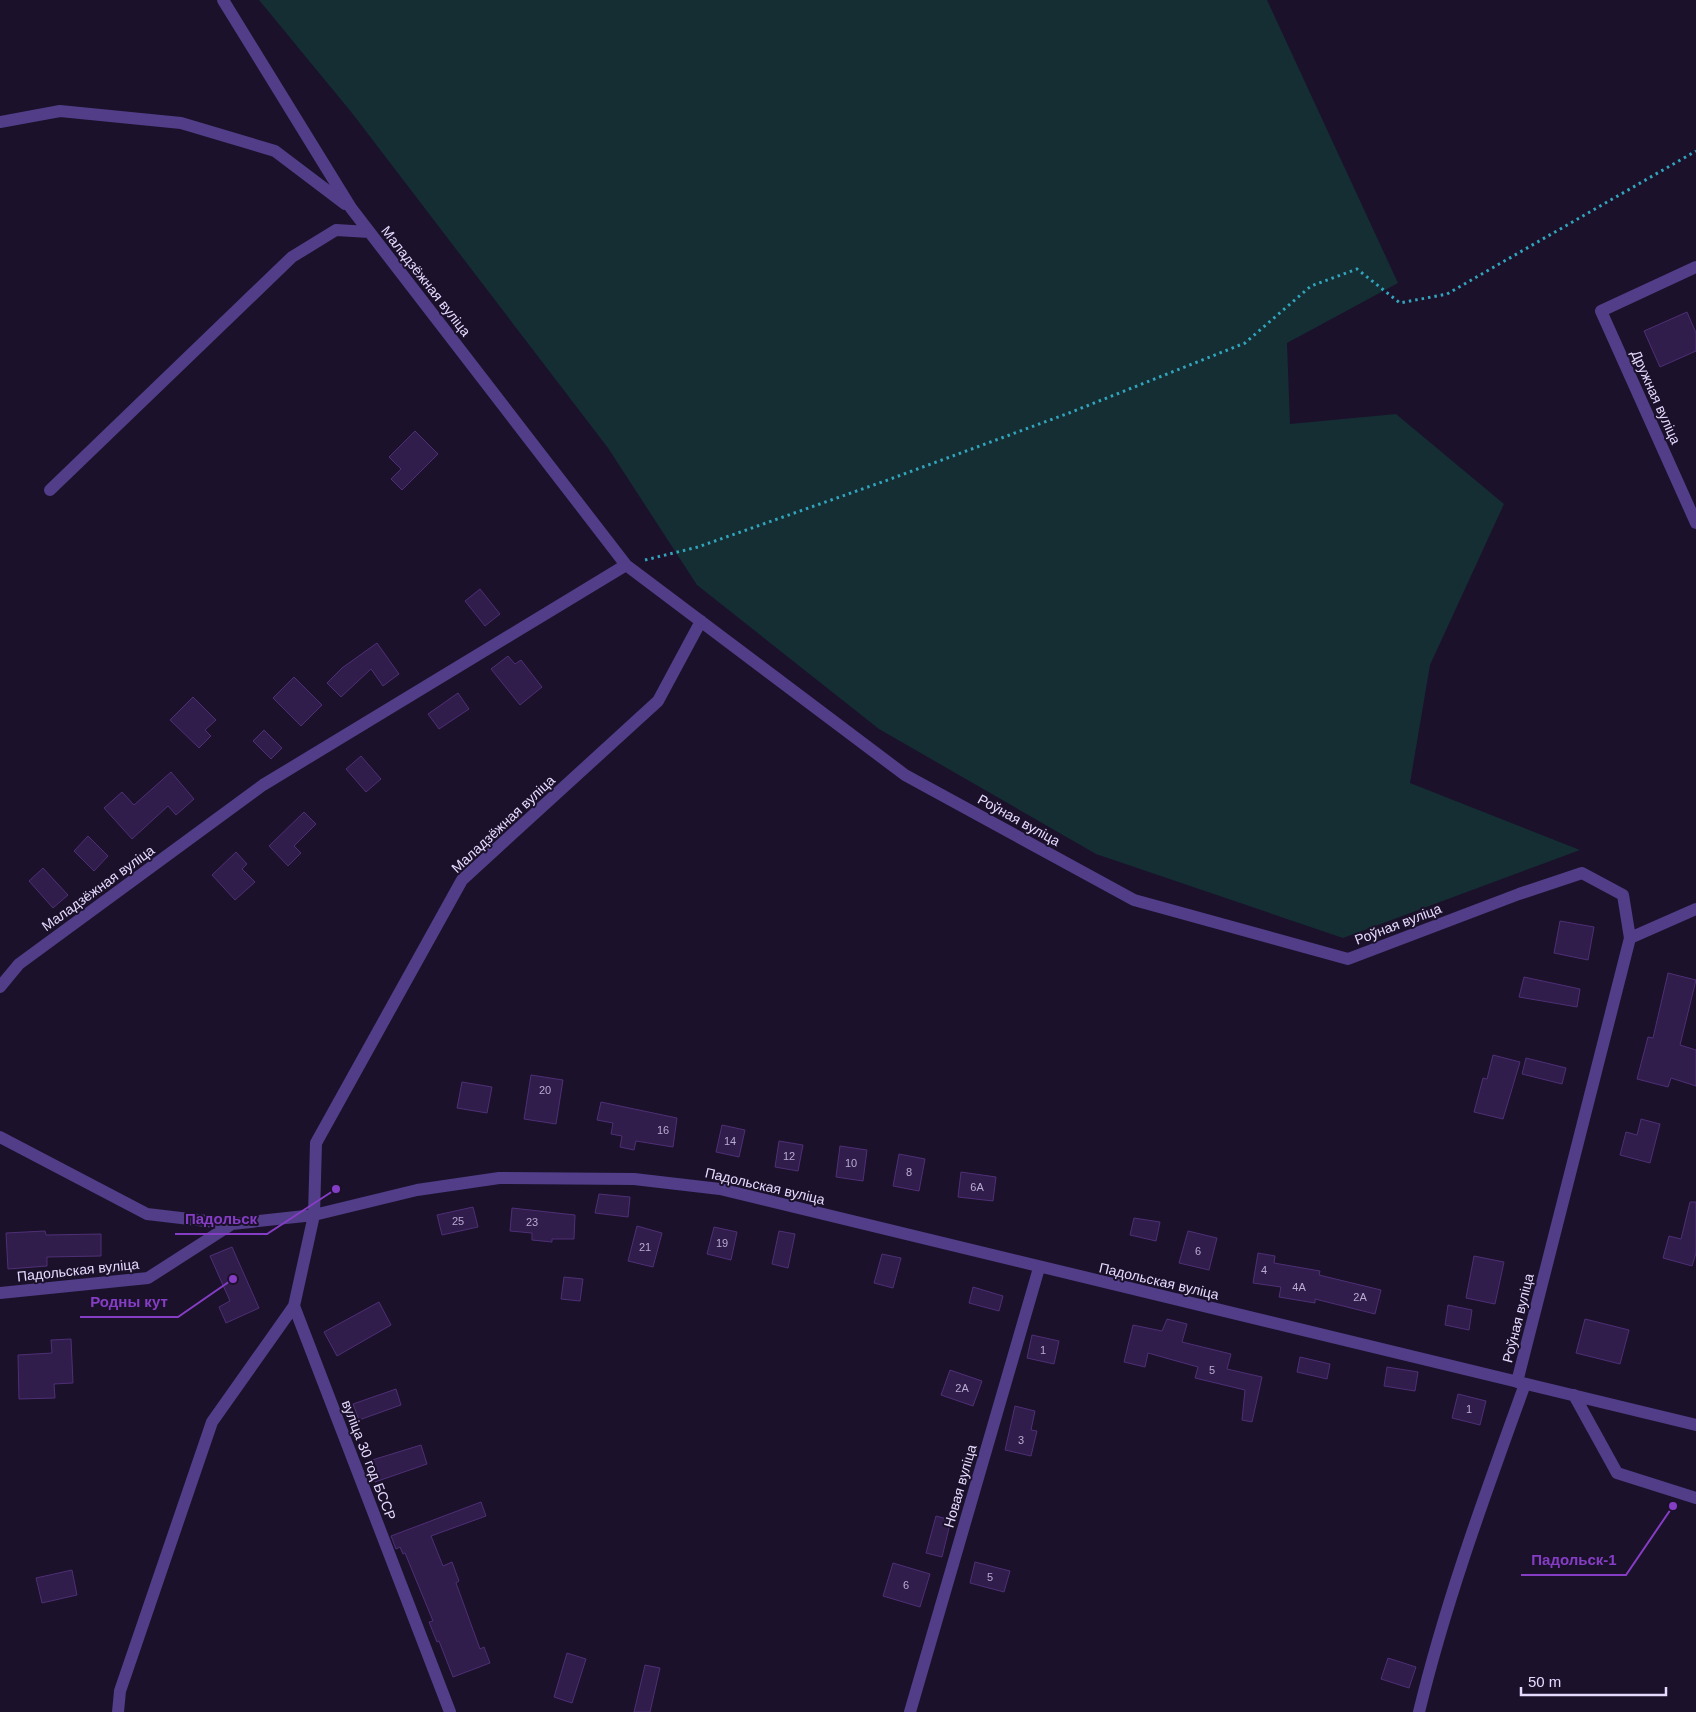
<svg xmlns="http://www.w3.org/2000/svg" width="1696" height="1712" font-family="Helvetica,sans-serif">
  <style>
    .green { fill: #142e34 }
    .building { fill: #311d4b; stroke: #4e2f76 }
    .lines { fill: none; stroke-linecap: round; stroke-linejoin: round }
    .path { stroke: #32a4bb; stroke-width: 3; stroke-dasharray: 2.5 4; stroke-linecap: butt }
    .minor { stroke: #513d88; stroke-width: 12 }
    .labels { text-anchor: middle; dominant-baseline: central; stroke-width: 4; stroke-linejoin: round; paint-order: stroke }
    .number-label { font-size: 11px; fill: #baabd2 }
    .street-label { font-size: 14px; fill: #e7daff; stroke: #1b112a }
    .leader { fill: none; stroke: #863dc5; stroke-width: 2 }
    .callout-dot { fill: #863dc5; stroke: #1b112a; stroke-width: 2 }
    .callout-label { font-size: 15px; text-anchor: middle; font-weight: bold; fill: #863dc5; stroke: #1b112a; stroke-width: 4; stroke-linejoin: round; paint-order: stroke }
  </style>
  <rect width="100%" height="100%" fill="#1b112a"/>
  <path class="green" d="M259 0H1267L1398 283 1287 343 1290 424 1396 414 1504 504 1430 665 1410 783 1580 850 1343 938 1096 854 879 729 697 585 608 448 352 113Z"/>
  <path class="building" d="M1687 312 1696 333V351L1660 367 1644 331Z
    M415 431 438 454 402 490 391 479 401 469 389 457Z
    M480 589 500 614 485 626 465 601Z
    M377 643 399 674 383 686 371 669 341 697 327 683 342 668Z
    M508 656 515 664 521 660 542 687 520 705 491 669Z
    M294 677 322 705 301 726 273 698Z
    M458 693 469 709 439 729 428 714Z
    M193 697 216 720 205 730 211 736 199 748 170 720Z
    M264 730 282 748 271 759 253 741Z
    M361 756 381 779 366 792 346 769Z
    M171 772 194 799 176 815 168 806 132 839 104 808 122 792 134 805Z
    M304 812 316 824 294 846 301 853 288 866 269 846Z
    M88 836 108 856 94 871 74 851Z
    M236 852 247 864 242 869 255 882 235 900 212 875Z
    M43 868 68 895 53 908 29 881Z
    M1560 921 1594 927 1588 960 1554 953Z
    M1668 973 1696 980 1680 1045 1696 1050V1086L1671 1078 1668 1087 1637 1079 1648 1037 1653 1038Z
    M1524 977 1580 989 1577 1007 1519 997Z
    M1493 1055 1520 1062 1503 1119 1474 1112 1483 1078 1487 1079Z
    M1526 1058 1566 1068 1562 1084 1522 1074Z
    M531 1075 563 1080 556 1124 524 1119Z
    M462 1082 492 1087 487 1113 457 1108Z
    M601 1102 677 1118 673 1147 636 1141 634 1150 620 1147 622 1136 611 1134 613 1123 597 1120Z
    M1641 1119 1660 1124 1650 1163 1620 1155 1626 1132 1637 1135Z
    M722 1125 745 1130 739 1157 716 1152Z
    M779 1141 803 1145 798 1171 775 1167Z
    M840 1146 867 1150 863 1181 836 1177Z
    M899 1154 925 1159 919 1191 893 1186Z
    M961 1172 996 1177 993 1201 958 1197Z
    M599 1194 630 1197 628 1217 595 1213Z
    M1690 1202H1696V1253L1692 1266 1663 1258 1669 1236 1681 1239Z
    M473 1207 478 1227 442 1235 437 1215Z
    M512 1208 575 1215 574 1239H552V1242L532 1240V1233L510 1231Z
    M1134 1218 1160 1222 1156 1241 1130 1235Z
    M637 1226 662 1233 653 1267 628 1261Z
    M714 1227 737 1232 731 1260 707 1254Z
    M45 1231 46 1235 101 1234V1256L47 1257V1266L8 1269 6 1233Z
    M779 1231 795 1234 788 1268 772 1264Z
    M1188 1231 1217 1238 1209 1270 1179 1263Z
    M232 1247 259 1308 226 1323 219 1307 230 1301 210 1256Z
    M1258 1253 1275 1256 1274 1263 1320 1271 1319 1275 1381 1290 1375 1314 1315 1299V1303L1279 1297 1281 1287 1253 1283Z
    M882 1254 901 1258 893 1288 874 1283Z
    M1474 1256 1504 1262 1495 1304 1466 1298Z
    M564 1277 583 1279 580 1301 561 1299Z
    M973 1287 1003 1296 999 1311 969 1303Z
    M379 1302 391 1325 337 1356 324 1332Z
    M1448 1305 1472 1310 1469 1330 1445 1325Z
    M1167 1319 1187 1324 1182 1342 1231 1354 1227 1369 1262 1377 1252 1422 1242 1420 1245 1390 1195 1378 1198 1367 1148 1353 1145 1367 1124 1362 1133 1325 1162 1331Z
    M1585 1319 1629 1330 1620 1364 1576 1353Z
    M1032 1335 1059 1341 1054 1364 1027 1358Z
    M71 1339 73 1383 54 1384 55 1398 19 1399 18 1355 52 1353 51 1340Z
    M1300 1357 1330 1364 1327 1379 1297 1372Z
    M1387 1367 1418 1372 1415 1391 1384 1386Z
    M950 1370 982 1381 973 1406 941 1395Z
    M396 1389 401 1405 359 1420 353 1404Z
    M1458 1394 1486 1401 1480 1425 1452 1418Z
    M1015 1406 1035 1411 1031 1430 1037 1431 1031 1456 1005 1450Z
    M421 1445 427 1464 375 1482 369 1461Z
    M481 1502 486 1516 431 1536 443 1566 452 1562 459 1581 456 1583 480 1649 484 1647 490 1663 453 1677 439 1641 437 1642 429 1622 433 1621 405 1553 403 1554 400 1547 396 1549 391 1536Z
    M936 1516 951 1520 942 1557 926 1553Z
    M975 1562 1010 1571 1004 1592 970 1583Z
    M893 1563 930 1574 920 1607 883 1596Z
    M72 1570 77 1595 42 1603 36 1578Z
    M567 1653 586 1659 572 1703 554 1697Z
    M1388 1658 1416 1667 1409 1688 1381 1679Z
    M645 1665 660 1668 650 1712H634Z"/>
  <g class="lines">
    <path class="path" d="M645 560 698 547 885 481 1069 413 1245 343 1311 286 1357 269 1400 303 1447 294 1696 151"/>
    <path class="minor" d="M223 0 351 208 626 565 905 775 1134 900 1348 959 1519 894 1582 873 1623 895 1630 938 1517 1382
      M0 122 60 111 181 123 275 151 345 204
      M1696 267 1601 311 1696 523
      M50 490 292 257 336 230 369 232
      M1630 938 1696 909
      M0 987 19 964 263 785 626 565
      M0 1137 147 1214 232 1224
      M0 1293 148 1278 232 1224 314 1215 417 1190 499 1178 634 1179 720 1189 1696 1425
      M1574 1395 1617 1473 1696 1498
      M118 1712 120 1691 212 1422 294 1306
      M450 1712 294 1306 314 1215 316 1143 462 880 658 701 701 621
      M910 1712 1039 1268
      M1419 1712C1446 1600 1486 1492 1525 1384"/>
  </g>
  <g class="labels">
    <g class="number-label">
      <text x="545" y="1090">20</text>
      <text x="663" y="1130">16</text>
      <text x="730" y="1141">14</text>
      <text x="789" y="1156">12</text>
      <text x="851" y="1163">10</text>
      <text x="909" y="1172">8</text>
      <text x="977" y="1187">6А</text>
      <text x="458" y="1221">25</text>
      <text x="532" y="1222">23</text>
      <text x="722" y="1243">19</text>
      <text x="645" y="1247">21</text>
      <text x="1198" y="1251">6</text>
      <text x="1264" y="1270">4</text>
      <text x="1299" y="1287">4А</text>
      <text x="1360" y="1297">2А</text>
      <text x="1043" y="1350">1</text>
      <text x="1212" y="1370">5</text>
      <text x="962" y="1388">2А</text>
      <text x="1469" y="1409">1</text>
      <text x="1021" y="1440">3</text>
      <text x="990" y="1577">5</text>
      <text x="906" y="1585">6</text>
    </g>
    <g class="street-label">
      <text transform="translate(426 281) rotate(52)">Маладзёжная вуліца</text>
      <text transform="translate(1656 397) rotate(66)">Дружная вуліца</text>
      <text transform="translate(1019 820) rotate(29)">Роўная вуліца</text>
      <text transform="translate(503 824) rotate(-43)">Маладзёжная вуліца</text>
      <text transform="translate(98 888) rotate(-36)">Маладзёжная вуліца</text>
      <text transform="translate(1398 924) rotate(-21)">Роўная вуліца</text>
      <text transform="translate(765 1186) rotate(13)">Падольская вуліца</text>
      <text transform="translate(78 1270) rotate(-6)">Падольская вуліца</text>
      <text transform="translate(1159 1281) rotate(13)">Падольская вуліца</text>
      <text transform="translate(1518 1318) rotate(-76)">Роўная вуліца</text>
      <text transform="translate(369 1460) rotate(69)">вуліца 30 год БССР</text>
      <text transform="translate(960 1486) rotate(-74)">Новая вуліца</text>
    </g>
  </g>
  <path class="leader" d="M336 1189L267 1234H175M233 1279L178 1317H80M1673 1506L1626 1575H1521"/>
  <g class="callout-dot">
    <circle cx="336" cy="1189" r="5"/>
    <circle cx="233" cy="1279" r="5"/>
    <circle cx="1673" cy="1506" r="5"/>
  </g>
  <g class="callout-label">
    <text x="221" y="1224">Падольск</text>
    <text x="129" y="1307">Родны кут</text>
    <text x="1574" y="1565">Падольск-1</text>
  </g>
  <path d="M1521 1687v8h145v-8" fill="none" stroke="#e7daff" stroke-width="2.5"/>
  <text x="1528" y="1687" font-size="15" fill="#e7daff" stroke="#1b112a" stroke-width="4" paint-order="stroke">50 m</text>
</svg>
